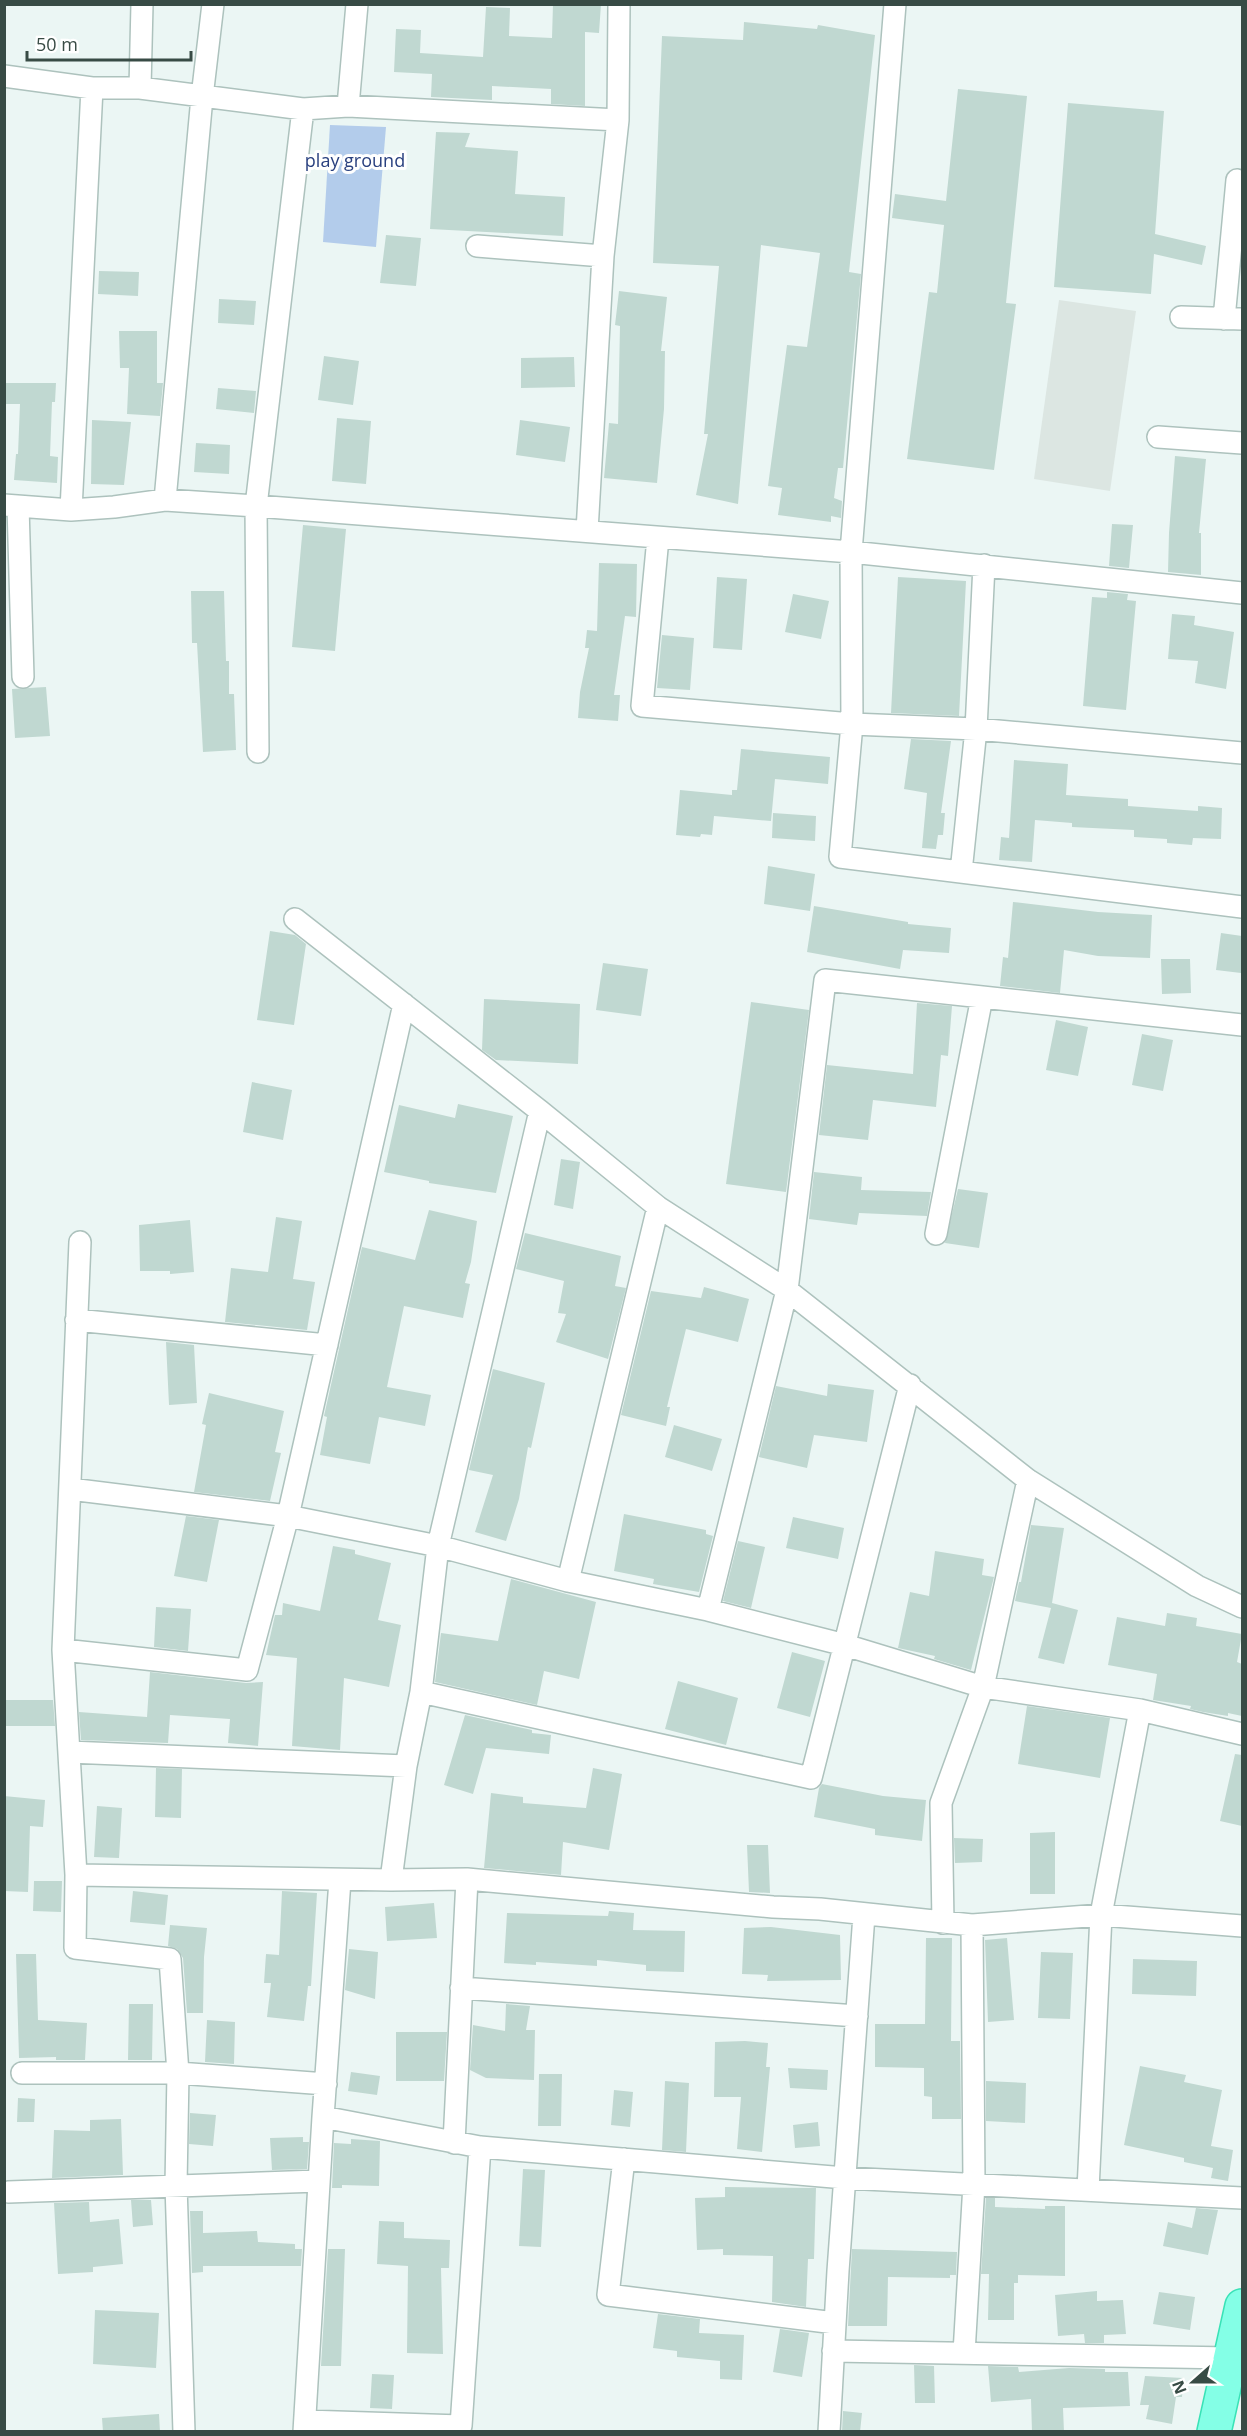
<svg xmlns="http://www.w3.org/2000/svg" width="1247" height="2436" font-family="'Open Sans',sans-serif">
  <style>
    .industrial { fill: #dce6e2 }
    .green { fill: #b3cceb }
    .building { fill: #c0d8d1 }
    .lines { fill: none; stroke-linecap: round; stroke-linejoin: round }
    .minor-casing { stroke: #adc2bd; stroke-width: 24 }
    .trunk-casing { stroke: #39e2b6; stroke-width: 36 }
    .minor { stroke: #fff; stroke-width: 21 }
    .trunk { stroke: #84ffe6; stroke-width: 33 }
    .labels { text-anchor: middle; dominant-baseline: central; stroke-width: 6; stroke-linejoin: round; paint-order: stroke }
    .park-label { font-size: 18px; fill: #29407f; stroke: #fff }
  </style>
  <rect width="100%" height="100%" fill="#ebf6f4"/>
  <path class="industrial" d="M1059 300 1136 311 1110 491 1034 479Z"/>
  <path class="green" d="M330 125 386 127 376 247 323 242Z"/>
  <path class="building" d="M553 4H601L599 33 585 32V106L551 104V89L492 86V100L431 97 432 74 394 72 396 29 421 30 420 53 483 57 486 7 510 8 509 36 552 38Z
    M744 22 817 29 818 25 875 35 849 272 861 274 843 468H838L834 498 842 501 841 518 831 516V522L778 515 782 488 768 486 787 345 807 347 820 253 761 245 738 504 696 495 708 434H704L719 266 653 263 662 36 743 40Z
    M958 89 1027 96 1006 303 1016 304 994 470 907 459 929 292 937 293 944 225 892 218 895 194 946 201Z
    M1068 103 1164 111 1155 234 1206 246 1202 265 1154 254 1151 294 1054 287Z
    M436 132 470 133 465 147 518 151 515 194 565 197 563 236 430 229Z
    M386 235 421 238 416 286 380 283Z
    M99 271 139 272 138 296 98 294Z
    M619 291 667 297 661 351H665L664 409 657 483 604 478 609 423 618 424 620 326 615 325Z
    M219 299 256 301 254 325 218 323Z
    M119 331H157V383H163L160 416 127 414 129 368H120Z
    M324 356 359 361 353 405 318 400Z
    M574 357 575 387 521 388V358Z
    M4 383H56L55 402H52L50 456 58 457 57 483 14 480 16 454H18L20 404H4Z
    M218 388 256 391 254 413 216 409Z
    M337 418 371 421 366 484 332 481Z
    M92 420 131 422 124 485 91 484Z
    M520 420 570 427 565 462 516 455Z
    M196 443 230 445 229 474 194 472Z
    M1175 456 1206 459 1199 533H1201V575L1168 572 1169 533Z
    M1112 524 1133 525 1129 568 1109 566Z
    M303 525 346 529 335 651 292 647Z
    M599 563 637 564 636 617 625 616 614 695H620L618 721 578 718 580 692 589 648H585L587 630 597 631Z
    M717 577 747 579 742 650 713 648Z
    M898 577 966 581 959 716 891 713Z
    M191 591H224L226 661H229V694H234L236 750 203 752 197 643H192Z
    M1107 592 1128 594 1127 600 1136 601 1126 710 1083 706 1092 597 1107 598Z
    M793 594 829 601 821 639 785 632Z
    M1172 614 1195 616 1194 625 1234 632 1226 689 1195 683 1198 661 1168 659Z
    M662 635 694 638 690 690 657 688Z
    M46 687 50 736 15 738 12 689Z
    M911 739 951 741 941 813H945L943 835H938L936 849 922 848 927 793 904 789Z
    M741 749 830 757 828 784 775 779 771 821 714 816 712 835 701 834 700 837 676 835 680 790 732 795V790H737Z
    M1014 760 1068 764 1066 795 1128 799V806L1198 811V806L1222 808 1221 839 1193 838 1192 845 1167 843V839L1134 837V830L1072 827V823L1035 820 1032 862 999 860 1001 837 1009 838Z
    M773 813 816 816 815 841 772 838Z
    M768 866 815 874 810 911 764 904Z
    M1013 902 1098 912 1152 915 1150 958 1098 956 1064 950 1060 993 1000 986 1003 957 1008 958Z
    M814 906 908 922V924L951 928 949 953 903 950 900 969 807 952Z
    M270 931 295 935 306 944 294 1025 257 1020Z
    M1221 933 1242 936 1241 973 1216 970Z
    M1161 959H1190L1191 993 1162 994Z
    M603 963 648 969 641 1016 596 1010Z
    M484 999 580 1004 578 1064 496 1060 482 1050Z
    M751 1002 809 1010 786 1192 726 1184Z
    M917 1003 952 1006 948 1056 941 1055 936 1107 873 1100 868 1140 819 1135 827 1065 913 1074Z
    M1056 1020 1088 1027 1078 1076 1046 1070Z
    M1142 1034 1173 1040 1163 1091 1132 1085Z
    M252 1082 292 1090 283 1140 243 1132Z
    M458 1104 513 1116 496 1193 429 1183V1181L384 1172 399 1105 455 1118Z
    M561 1159 580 1162 573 1209 554 1205Z
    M814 1172 862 1177 861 1190 931 1192 927 1216 859 1213 857 1225 809 1219Z
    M958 1189 988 1193 979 1248 945 1243Z
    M429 1210 477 1221 471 1262 465 1283 470 1284 463 1318 404 1306 387 1387 431 1395 425 1426 379 1417 370 1464 320 1455 327 1417 324 1416 362 1247 415 1260Z
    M276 1217 302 1221 293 1279 315 1282 307 1330 225 1322 231 1268 268 1272Z
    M190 1220 194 1272 170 1274V1271H140L139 1225Z
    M525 1233 621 1256 615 1286 626 1288 608 1359 556 1342 566 1314 558 1313 564 1281 516 1269Z
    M704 1287 749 1299 738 1342 686 1329 667 1407H670L666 1426 621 1415 651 1291 701 1298Z
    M166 1342 194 1345 197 1403 169 1405Z
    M493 1369 545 1383 531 1448 528 1447 519 1499 506 1541 475 1532 493 1475 469 1470Z
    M828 1384 874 1390 867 1442 814 1435 807 1468 759 1457 776 1386 827 1396Z
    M209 1393 284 1411 275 1452 281 1453 270 1501 194 1492 206 1425 202 1424Z
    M674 1425 722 1439 712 1471 665 1457Z
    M624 1514 706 1530V1534L713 1536 699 1592 653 1584 654 1579 614 1571Z
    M186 1516 219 1520 207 1582 174 1576Z
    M793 1517 844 1528 838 1559 786 1548Z
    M1031 1525 1064 1528 1052 1603 1078 1610 1064 1664 1038 1658 1051 1608 1015 1601 1019 1582H1021Z
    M738 1541 765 1547 751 1608 723 1601Z
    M333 1546 355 1550V1554L391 1563 378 1620 401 1625 389 1687 344 1678 340 1750 292 1746 297 1658 266 1655 275 1615H282L283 1603 320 1611Z
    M935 1551 984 1559 982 1575 994 1577 971 1670 934 1659 935 1656 898 1648 910 1592 929 1596Z
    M511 1579 596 1602 579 1679 544 1671 537 1705 435 1682 441 1633 498 1641Z
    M156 1607 191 1609 188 1651 154 1647Z
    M1167 1613 1197 1618 1196 1626 1242 1634 1237 1662 1242 1664V1716L1228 1713V1716L1203 1712 1190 1709 1191 1706 1153 1700 1157 1674 1108 1665 1117 1617 1165 1626Z
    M792 1652 825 1661 810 1717 777 1708Z
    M150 1672 246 1683 263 1682 258 1746 228 1743 230 1719 170 1715 168 1743 81 1740 79 1712 147 1717Z
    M678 1681 738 1698 726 1745 665 1729Z
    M4 1700H53L55 1726H4Z
    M1027 1706 1110 1718 1100 1778 1018 1764Z
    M465 1715 532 1730V1733L551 1735 549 1754 486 1748 473 1794 444 1785Z
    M1235 1754 1242 1755V1826L1220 1821Z
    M156 1768 182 1769 181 1818 155 1817Z
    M593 1768 622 1774 609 1850 563 1842 561 1875 484 1868 491 1793 523 1797V1803L586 1808Z
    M822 1784 883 1796 926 1800 922 1841 875 1835V1829L814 1817 819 1788Z
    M4 1796 45 1800 43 1827 30 1826 28 1892 4 1891Z
    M97 1806 122 1808 119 1858 94 1857Z
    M1055 1832V1894H1030V1833Z
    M954 1838 983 1839 982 1862 955 1863Z
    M747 1845H768L770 1893 749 1892Z
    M34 1881H62L61 1912 33 1911Z
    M133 1891 168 1895 165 1925 130 1922Z
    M282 1891 317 1893 311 1986H308L304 2021 267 2017 271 1983H264L266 1954 279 1955Z
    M434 1903 437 1938 387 1941 385 1907Z
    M609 1911 634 1913 633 1930 685 1931 684 1972 646 1971V1965L597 1960V1966L536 1962V1965L504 1963 507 1913 608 1916Z
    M170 1925 207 1928 204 1957 203 2013H187L183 1958 177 1949 168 1946Z
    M771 1927 840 1935 841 1980 767 1981 768 1975 742 1974 744 1928Z
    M926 1938H952L951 2041H960L961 2119H932V2097L924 2096V2068L875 2067V2024H925Z
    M1007 1938 1014 2020 988 2022 985 1940Z
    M349 1949 378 1952 375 1999 345 1990Z
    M1041 1952 1073 1953 1070 2019 1038 2018Z
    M16 1954H36L38 2020 87 2023 85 2060H56V2057L19 2058Z
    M1133 1959 1197 1961 1196 1996 1132 1994Z
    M129 2004H153L152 2060H128Z
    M506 2004 530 2006 526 2030H535L534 2080 486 2078 470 2070 473 2025 505 2031Z
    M207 2020 235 2022 234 2064 205 2062Z
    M396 2032H447L444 2081H396Z
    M745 2041 768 2043 766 2067H770L762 2152 737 2149 741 2097H714L715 2042Z
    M1140 2066 1186 2075 1184 2082 1222 2090 1211 2146 1233 2150 1228 2181 1211 2178 1213 2168 1184 2162V2158L1124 2145Z
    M788 2068 828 2070 827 2090 790 2088Z
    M351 2072 380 2076 377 2095 348 2091Z
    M539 2074H562L561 2126H538Z
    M665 2081 689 2083 686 2152 662 2150Z
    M986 2081 1026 2083 1025 2123 986 2121Z
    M614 2090 633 2092 630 2127 611 2125Z
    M18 2098 35 2099 34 2122H17Z
    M190 2113 216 2115 213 2146 189 2144Z
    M121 2119 123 2175 52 2178 54 2130 90 2131V2120Z
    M818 2122 820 2146 795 2148 793 2125Z
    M303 2137V2142H309L307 2169 272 2170 270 2138Z
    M351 2139 380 2141 379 2186 342 2185V2188H332L334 2143 351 2144Z
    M523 2169 545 2170 541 2247 519 2246Z
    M725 2187 816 2188 814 2259H808L806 2307 772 2302 773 2256 723 2255V2249L697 2250 695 2198 725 2197Z
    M986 2198H995V2207L1045 2209V2206H1065V2276L1018 2275V2283H1014V2320H988L989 2274H981Z
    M131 2200H151L153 2225 133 2227Z
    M89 2202 90 2222 119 2219 123 2264 93 2267V2272L58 2274 54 2203Z
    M1196 2208 1218 2210 1208 2255 1163 2246 1168 2222 1192 2228Z
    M190 2211H203V2233L257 2231 258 2242 295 2244V2249H302L301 2266H203V2272L192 2273Z
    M379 2221 404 2222V2238L450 2240 449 2268H441L443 2354 407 2353 408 2266 377 2264Z
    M328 2249H345L341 2366H321Z
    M852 2249 957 2252 956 2275H950V2278L888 2277 887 2326H848Z
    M1097 2291V2301L1123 2300 1126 2334 1104 2335V2343H1085L1084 2334 1058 2336 1055 2295Z
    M1159 2292 1195 2297 1190 2330 1153 2324Z
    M95 2310 159 2313 156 2368 93 2364Z
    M658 2314 700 2319 699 2333 744 2335 742 2380 720 2379V2361L677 2357V2351L653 2348Z
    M780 2329 809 2333 802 2377 773 2372Z
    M914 2365 934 2366 935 2403H915Z
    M988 2366 1018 2367 1019 2372 1069 2368 1105 2369V2372H1128L1130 2406 1063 2408 1064 2432H1032L1031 2399 991 2402Z
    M372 2374 394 2375 392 2409 370 2408Z
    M1145 2376 1183 2378 1182 2397H1176L1172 2424 1146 2419 1149 2405H1140Z
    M843 2411 862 2413 860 2432H842Z
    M159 2414 160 2432H103L102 2418Z"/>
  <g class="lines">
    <g class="minor-casing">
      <path id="minor" d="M895 4 851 552 852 724 840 857 1242 907
        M4 76 92 88H140L303 109 348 106 618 120 603 256 587 531
        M140 88 142 4
        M348 106 357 4
        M618 120 619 4
        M477 246 603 256
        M1181 317 1242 319
        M1224 319 1237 180
        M1158 437 1242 443
        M165 500 202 97 213 4
        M4 505 71 510 114 507 165 500 256 506 851 552 1242 593
        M18 506 23 677
        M71 510 92 88
        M658 538 642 706 852 724 976 729 1242 753
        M258 752 256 506 303 109
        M961 872 976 729 984 565
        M295 919 540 1111 658 1207 787 1290 1028 1480 1197 1586 1242 1607
        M936 1234 982 997
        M76 1320 327 1345
        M70 1489 288 1516 438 1546 568 1581 708 1610 845 1645 983 1687 1140 1710 1242 1734
        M568 1581 658 1207
        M708 1610 787 1290 825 980 1242 1025
        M63 1650 80 1242
        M421 1692 811 1778 910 1385
        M69 1752 406 1766
        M76 1875 391 1880
        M467 1879 773 1907 820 1909 972 1925 1101 1915 1242 1926
        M943 1923 941 1803 983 1687 1028 1480
        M461 1988 857 2016
        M22 2073H178L326 2084
        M323 2117 340 1880
        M454 2143 467 1879 391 1880 406 1766 421 1692 438 1546 540 1111
        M624 2159 608 2295 835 2323
        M1088 2190 1101 1915 1140 1710
        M8 2192 318 2181
        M833 2351 1230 2358
        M964 2353 974 2184 972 1925
        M306 2421 461 2426 480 2147
        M184 2432 176 2185 178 2073 170 1959 75 1948 76 1875 63 1650 247 1670 288 1516 404 1004
        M304 2432 323 2117 480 2147 845 2178 1242 2198
        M829 2432 838 2271 864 1915"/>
    </g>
    <g class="trunk-casing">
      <path id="trunk" d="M1214 2432 1242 2306"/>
    </g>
    <use href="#minor" class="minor"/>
    <use href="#trunk" class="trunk"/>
  </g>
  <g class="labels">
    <g class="park-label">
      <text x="355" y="160">play ground</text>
    </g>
  </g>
  <rect width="1247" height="2436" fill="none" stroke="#384b45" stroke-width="12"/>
  <g transform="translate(1193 2382) rotate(249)" stroke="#ffffff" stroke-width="4.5" paint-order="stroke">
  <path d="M0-4.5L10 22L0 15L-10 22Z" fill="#384b45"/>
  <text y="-9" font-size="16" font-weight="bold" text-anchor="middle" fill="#384b45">N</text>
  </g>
  <path d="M27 51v9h164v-9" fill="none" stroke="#384b45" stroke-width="3"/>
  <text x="36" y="51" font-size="18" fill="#384b45" stroke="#ffffff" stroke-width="4.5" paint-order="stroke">50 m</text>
</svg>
